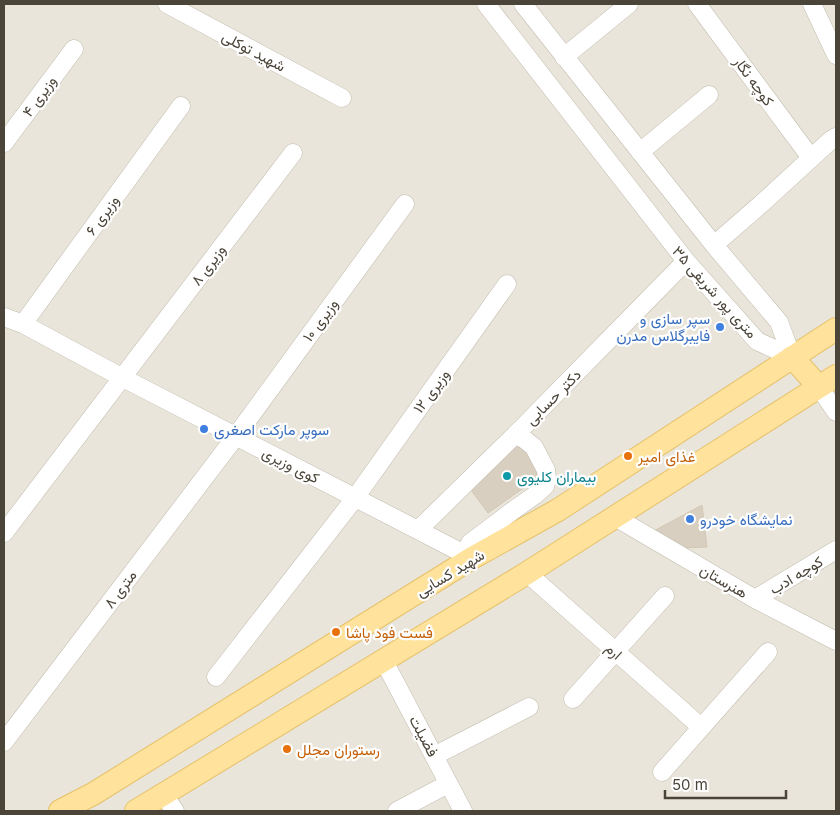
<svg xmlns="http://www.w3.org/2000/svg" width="840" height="815" font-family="Inter,Vazirmatn,sans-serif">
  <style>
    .residential { fill: #eae5da }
    .building { fill: #d8cfc1; stroke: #d3c7b4 }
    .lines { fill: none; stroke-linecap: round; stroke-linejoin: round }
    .minor-casing { stroke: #c2bbae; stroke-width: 19 }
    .major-casing { stroke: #e6c16a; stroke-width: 24 }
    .minor { stroke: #fff; stroke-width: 18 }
    .major { stroke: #ffe39c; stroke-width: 22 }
    .shop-dot { fill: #3f7fe0; stroke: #fff; stroke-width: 2 }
    .food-dot { fill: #e8710a; stroke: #fff; stroke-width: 2 }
    .culture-dot { fill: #0f9aa8; stroke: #fff; stroke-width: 2 }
    .labels { text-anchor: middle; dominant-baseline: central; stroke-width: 4.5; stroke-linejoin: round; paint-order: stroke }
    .street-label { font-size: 15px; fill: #4b4439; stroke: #fff }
    .shop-label { font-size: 15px; fill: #366cbe; stroke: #fff; text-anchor: start }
    .food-label { font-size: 15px; fill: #c56008; stroke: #fff; text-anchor: start }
    .culture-label { font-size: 15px; fill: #0d838f; stroke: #fff; text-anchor: start }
  </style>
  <rect width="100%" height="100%" fill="#f6f3ec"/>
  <path class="residential" d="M4 4H836V811H4Z"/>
  <path class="building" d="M514 444 529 448 538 472 535 480 488 513 468 486Z
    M702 505 707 547 683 548 652 532Z"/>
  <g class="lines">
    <g class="minor-casing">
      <path id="minor" d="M167 4 342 98
        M486 4 686 261 757 341 792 357
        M523 4 714 245 779 322 792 357
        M697 4 811 158
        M812 4 836 55
        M564 57 629 4
        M4 143 74 49
        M640 152 709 95
        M714 245 760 205 831 140 836 137
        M4 317 23 324 123 378 472 558
        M23 324 181 106
        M819 387 836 412
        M615 517 755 599 836 641
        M418 530 524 426 686 261
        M4 533 293 153
        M464 563 465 555 470 543 511 512 535 495 545 486 547 479 546 470 534 447 524 439 515 435
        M527 573 701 727
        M755 599 836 550
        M384 661 463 811
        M216 677 355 498 507 284
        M573 699 665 596
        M4 742 236 436 405 204
        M434 756 529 707
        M662 772 768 652
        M164 795 175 811
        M397 811 448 784"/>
    </g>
    <g class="major-casing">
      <path id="major" d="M792 357 819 387
        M60 811 93 794 472 558 558 510 836 329
        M136 811 527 573 836 376"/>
    </g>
    <use href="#minor" class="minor"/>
    <use href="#major" class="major"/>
  </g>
  <g class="shop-dot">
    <circle cx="720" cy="327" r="5"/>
    <circle cx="204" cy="429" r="5"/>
    <circle cx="690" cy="519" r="5"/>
  </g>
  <g class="food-dot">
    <circle cx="628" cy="456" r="5"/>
    <circle cx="336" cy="632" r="5"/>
    <circle cx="287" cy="749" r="5"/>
  </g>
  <circle class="culture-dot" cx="507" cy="476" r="5"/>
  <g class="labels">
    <g class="street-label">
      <text transform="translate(254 51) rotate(28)">شهید توکلی</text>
      <text transform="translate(754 81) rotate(54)">کوچه نگار</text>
      <text transform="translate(39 96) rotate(-54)">وزیری ۴</text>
      <text transform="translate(102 215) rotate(-54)">وزیری ۶</text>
      <text transform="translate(208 265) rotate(-53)">وزیری ۸</text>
      <text transform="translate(715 292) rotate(48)">۳۵ متری پور شریفی</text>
      <text transform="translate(320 320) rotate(-54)">وزیری ۱۰</text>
      <text transform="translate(431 391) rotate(-54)">وزيری ۱۲</text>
      <text transform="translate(553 397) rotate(-45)">دکتر حسابی</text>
      <text transform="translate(291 465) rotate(27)">کوی وزیری</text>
      <text transform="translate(450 573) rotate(-31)">شهید کسایی</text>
      <text transform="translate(796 575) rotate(-31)">کوچه ادب</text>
      <text transform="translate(724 581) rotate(30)">هنرستان</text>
      <text transform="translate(120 589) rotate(-53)">متری ۸</text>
      <text transform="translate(614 651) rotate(42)">ارم</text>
      <text transform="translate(424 736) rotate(62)">فضیلت</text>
    </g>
    <g class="shop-label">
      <text x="710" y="318" text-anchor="end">سپر سازی و<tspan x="710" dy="17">فایبرگلاس مدرن</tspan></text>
      <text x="214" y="429">سوپر مارکت اصغری</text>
      <text x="700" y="519">نمایشگاه خودرو</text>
    </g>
    <g class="food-label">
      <text x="638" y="456">غذای امیر</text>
      <text x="346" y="632">فست فود پاشا</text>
      <text x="297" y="749">رستوران مجلل</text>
    </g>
    <g class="culture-label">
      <text x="517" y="476">بیماران کلیوی</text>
    </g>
  </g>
  <rect width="840" height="815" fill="none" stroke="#4b4439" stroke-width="10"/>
  <path d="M665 790v8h121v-8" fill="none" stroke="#4b4439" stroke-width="2.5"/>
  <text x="672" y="790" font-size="15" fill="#4b4439" stroke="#ffffff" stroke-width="4" paint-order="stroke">50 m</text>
</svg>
